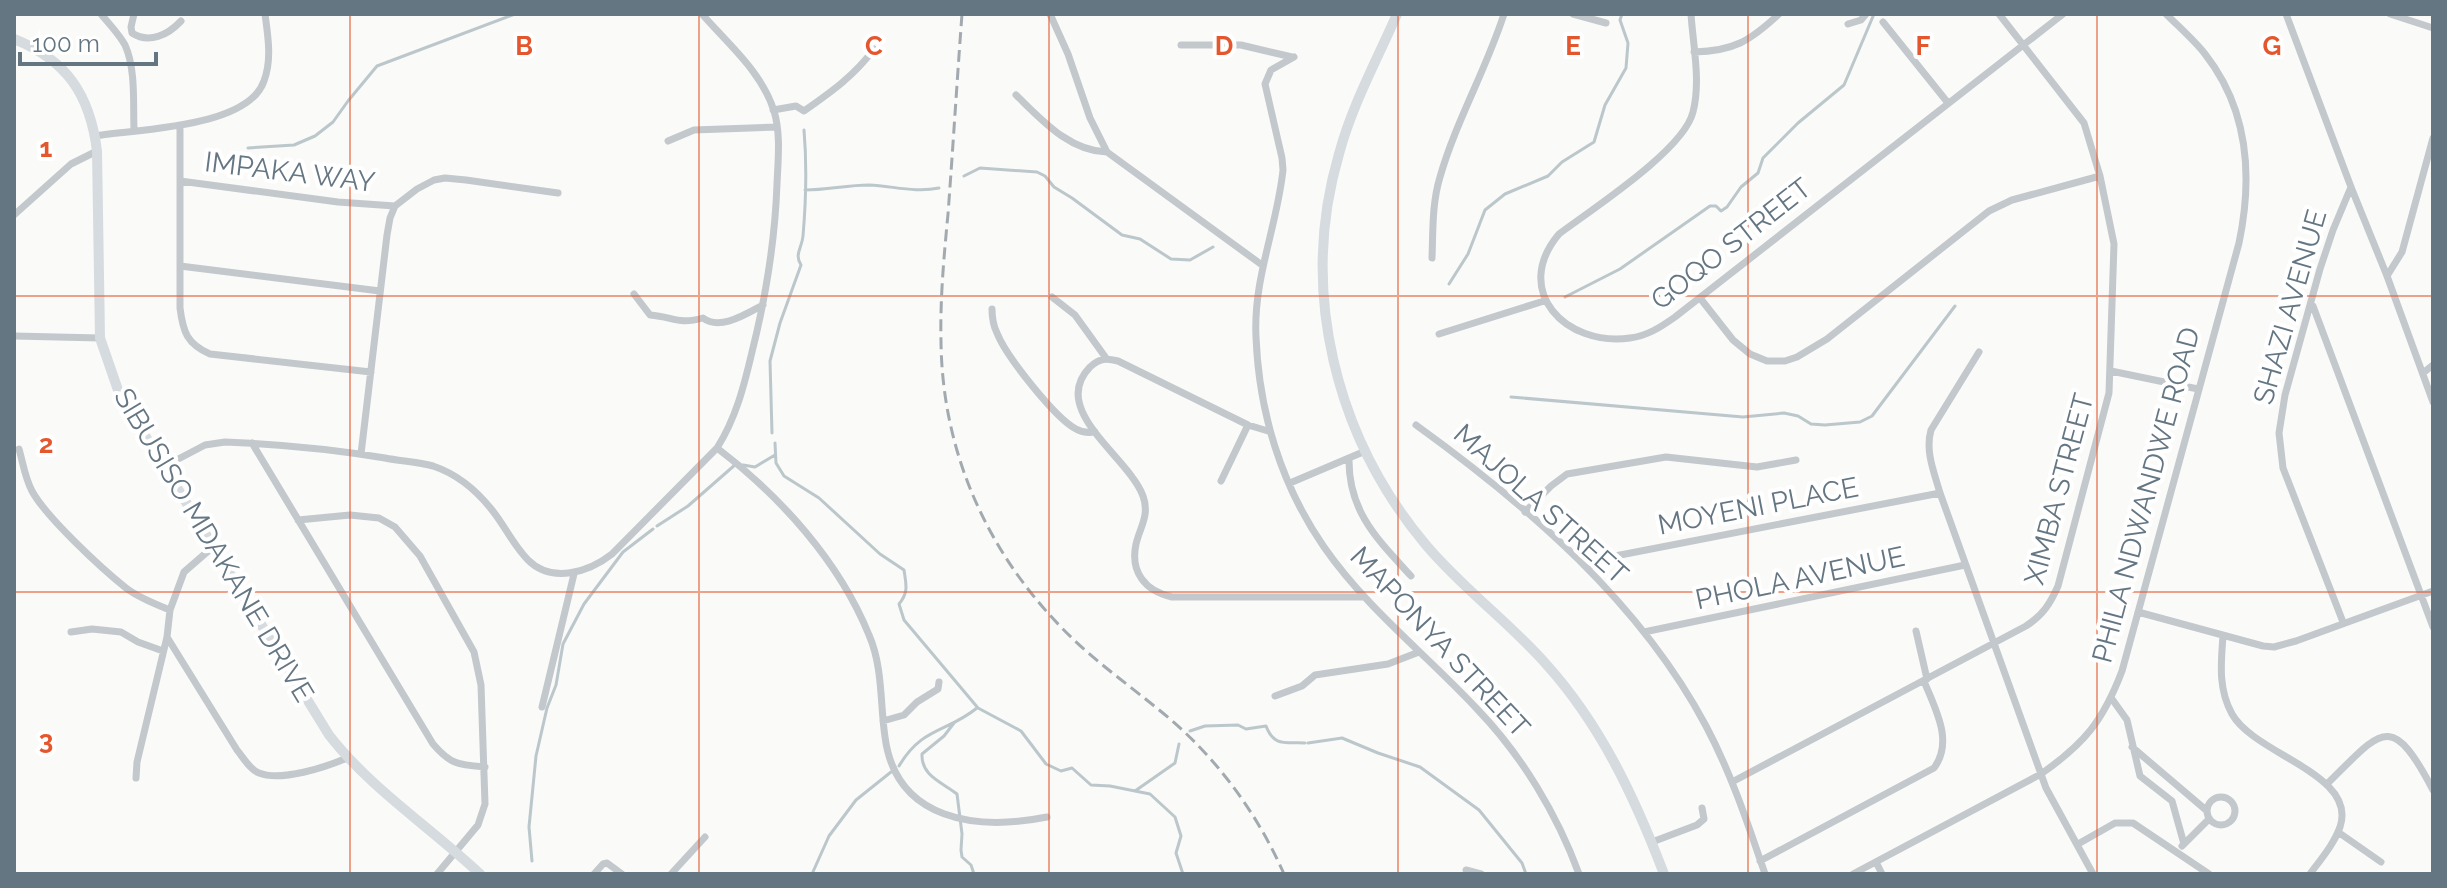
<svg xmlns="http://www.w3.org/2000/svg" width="2447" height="888" font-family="Raleway,sans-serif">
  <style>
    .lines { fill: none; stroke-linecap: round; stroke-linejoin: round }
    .stream { stroke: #bbc7cb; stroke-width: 3 }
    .street { stroke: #c3c8cc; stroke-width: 7 }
    .secondary { stroke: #d6dbdf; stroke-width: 10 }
    .rail { stroke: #a2aab0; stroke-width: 3; stroke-dasharray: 12 6; stroke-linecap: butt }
    .grid { fill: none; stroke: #e4572e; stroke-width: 2; stroke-opacity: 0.55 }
    .labels { text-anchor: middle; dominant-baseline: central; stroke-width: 8; stroke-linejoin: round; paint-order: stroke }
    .street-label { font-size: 28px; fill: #657683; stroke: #fff }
    .grid-label { font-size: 26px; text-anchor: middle; font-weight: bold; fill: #e4572e; stroke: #fff; stroke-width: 8; stroke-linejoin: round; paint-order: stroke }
  </style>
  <rect width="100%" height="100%" fill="#fafaf8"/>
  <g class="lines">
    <path class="stream" d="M248 148 294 145 315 136 333 122 348 101 377 66 515 14
      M964 176 980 168 1037 172 1045 176 1054 187 1072 198 1122 235 1140 239 1171 259 1190 260 1213 247
      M805 190C827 190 847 185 869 185 893 186 915 193 939 188
      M1449 284 1468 254 1485 210 1505 194 1548 176 1562 162 1594 142 1605 105 1626 68 1628 43 1620 20 1622 14
      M1565 297 1620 269 1710 206H1716L1721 211 1727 207 1741 187 1758 173 1763 158 1798 123 1844 85 1874 14
      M1511 397 1743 417 1784 413 1798 416 1811 424 1825 425 1860 422 1872 416 1955 306
      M772 433 770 361 780 323 801 265C794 254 802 248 803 236 806 201 807 165 804 130
      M775 443 776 463 784 476 819 498 880 554 904 570C906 584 909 592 899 604L904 620 978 708 1021 731 1046 764 1061 771 1072 768 1091 785 1110 786 1150 794 1175 817 1181 836 1176 853 1183 874
      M743 465 755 467 775 455
      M657 526 688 506 736 464
      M954 723 944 736 922 754C921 776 942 782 957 794L962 834 961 850 962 857 971 865 974 874
      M1190 731 1205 726 1238 725 1246 729 1266 726C1274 747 1285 742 1305 743
      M1308 743 1342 738 1378 753 1420 767 1479 810 1522 863 1526 874
      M899 766C922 727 946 733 977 708
      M1135 791 1175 763 1179 744
      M532 861 529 827 536 756 547 708 556 685 563 644 584 604 623 552 653 529
      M812 874 829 836 856 800 891 772"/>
    <path class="street" d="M101 14C109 24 119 34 125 45 136 69 133 104 134 130
      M134 14 131 27 132 33C149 44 168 35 181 21
      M1050 14 1068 54 1090 118 1107 152 1262 265
      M1573 14 1606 23
      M1691 14C1693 45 1701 81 1693 112 1684 150 1592 209 1559 234 1511 291 1566 347 1630 338 1647 336 1661 327 1675 317L2063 14
      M2286 14 2351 187 2387 276 2433 402
      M2390 14 2433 28
      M1883 22 1948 103
      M1848 24 1861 20 1866 14
      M1181 45H1241L1292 57
      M1694 52C1734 51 1750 41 1779 14
      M1294 57 1271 70 1265 84 1282 158 1283 170C1277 227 1253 279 1256 337 1259 412 1281 485 1324 547 1367 609 1427 655 1478 710 1522 756 1557 814 1579 874
      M1016 95C1042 120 1069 151 1107 152
      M773 110 796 106 804 111C831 92 854 76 874 49
      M180 125V308C183 332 187 344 210 354L371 372
      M95 136C138 129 248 128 264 81 272 60 268 36 265 14
      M668 141 694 130 777 127
      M180 181 338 202 395 206
      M14 215 71 164 97 151
      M1432 258C1433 231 1432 203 1440 177 1456 121 1486 70 1504 14
      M180 266 380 291
      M2387 276 2402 252 2433 138
      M634 294 650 315C674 317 678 325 703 318 720 331 746 314 763 305
      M1052 297 1075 315 1106 358
      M1700 298 1733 340 1750 354 1767 361H1785L1797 357 1827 339 1989 211 2012 200 2100 176
      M2313 306 2433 627
      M992 309C992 318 993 325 997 333 1006 356 1055 418 1076 429 1083 433 1088 433 1095 432
      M1439 334 1544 301
      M14 336 100 338
      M1979 352 1931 430C1925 451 1934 472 1940 493L2046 788 2093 874
      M2111 371 2198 389
      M2423 373 2433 365
      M1416 425C1528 506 1640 602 1706 726 1731 773 1748 824 1765 874
      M1268 431 1248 425 1118 361C1106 358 1100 358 1090 367 1048 410 1129 457 1143 496 1150 515 1140 527 1136 544 1130 572 1145 591 1172 597H1363
      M252 443 433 744C451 765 459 765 485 767
      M717 448C780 496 839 561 869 635 883 667 880 704 885 737 896 821 977 831 1047 817
      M19 449C23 463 25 478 32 491 46 517 101 568 126 588 139 598 155 604 170 610
      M361 454 387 235 390 218 395 206 417 189 434 180 445 178 466 180 558 193
      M1349 458C1348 511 1377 539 1411 576
      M165 466 205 445 225 442C278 444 332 449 385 458 400 461 418 462 433 466 457 474 477 491 492 510 505 526 513 545 528 560 552 584 589 572 612 554L717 448C736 418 744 386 752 352 766 296 775 241 777 184 778 160 781 134 774 111 762 72 728 44 702 14
      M1221 481 1248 425
      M1290 483 1363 452
      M1525 512 1551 486 1567 474 1666 457 1757 467 1796 460
      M298 520 350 515 379 518 395 527 420 556 474 652 481 685 485 804 478 825 437 874
      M1588 568 1596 562 1610 557 1940 493
      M2138 612 2263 646 2274 647 2296 641 2433 591
      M2343 622 2283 468 2279 433 2285 395 2320 269 2333 230 2351 187
      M1916 631 1927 679
      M71 632 92 629 121 632 138 642 163 651
      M1644 632 1965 565
      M2223 636C2221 663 2218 689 2232 714 2255 755 2358 774 2340 827 2334 844 2321 859 2310 874
      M167 637 237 750C243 757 250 770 259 773 281 782 326 767 347 758
      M1275 696 1302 686 1315 675 1388 664 1419 652
      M2112 699 2127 720 2140 776 2172 801 2184 844
      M542 707 574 574
      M883 721 904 715 917 702 938 689 939 682
      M2132 747 2206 810
      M136 778 137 762 167 637 170 610 184 572 214 546
      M1732 782 2026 626C2043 615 2050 604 2058 586L2109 393 2114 244 2100 176 2084 123 1999 14
      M2328 783C2382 730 2391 710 2433 790
      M2207 811a14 14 0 1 1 28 0a14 14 0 1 1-28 0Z
      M2338 832 2381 862
      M1652 842 1697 825 1704 819 1702 808
      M2078 844 2115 823H2133L2209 874
      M2182 846 2209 819
      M1760 861 1934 768C1954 741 1935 709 1924 681
      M1876 862 1882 874
      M1466 870 1481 874
      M594 874 603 864 607 863 622 874
      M671 874 705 837
      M1853 874 2041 774C2085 743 2103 721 2122 671L2239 243C2253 176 2249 110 2205 54 2194 40 2179 27 2166 14"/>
    <path class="secondary" d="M1397 14C1377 60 1352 105 1339 154 1299 290 1335 437 1426 545 1462 588 1509 622 1546 664 1601 725 1635 798 1664 874
      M14 39C67 60 90 95 97 151L100 338 119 393 329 735C371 789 430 827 480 874"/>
    <path class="rail" d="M962 14C957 81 953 147 948 214 944 256 940 298 941 341 942 455 990 559 1072 638 1102 667 1137 691 1170 719 1219 761 1258 815 1284 874"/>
  </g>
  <path class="grid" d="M350 14V874M699 14V874M1049 14V874M1398 14V874M1748 14V874M2097 14V874M14 296H2433M14 592H2433"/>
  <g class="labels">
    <g class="street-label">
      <text transform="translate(290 172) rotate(7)">IMPAKA WAY</text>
      <text transform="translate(1731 244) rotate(-38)">GOQO STREET</text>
      <text transform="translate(2290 307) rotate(-74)">SHAZI AVENUE</text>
      <text transform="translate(2059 489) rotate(-75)">XIMBA STREET</text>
      <text transform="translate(2146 495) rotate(-75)">PHILA NDWANDWE ROAD</text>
      <text transform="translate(1541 504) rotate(42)">MAJOLA STREET</text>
      <text transform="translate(1758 506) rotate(-11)">MOYENI PLACE</text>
      <text transform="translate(214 545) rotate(59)">SIBUSISO MDAKANE DRIVE</text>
      <text transform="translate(1800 578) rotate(-12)">PHOLA AVENUE</text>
      <text transform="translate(1440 642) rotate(47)">MAPONYA STREET</text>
    </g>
  </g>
  <g class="grid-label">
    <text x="524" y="55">B</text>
    <text x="874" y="55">C</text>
    <text x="1224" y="55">D</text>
    <text x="1573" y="55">E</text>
    <text x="1923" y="55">F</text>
    <text x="2272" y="55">G</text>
    <text x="46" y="157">1</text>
    <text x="46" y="453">2</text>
    <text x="46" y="749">3</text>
  </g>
  <rect width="2447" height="888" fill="none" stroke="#657683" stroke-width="32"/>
  <path d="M20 52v12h136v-12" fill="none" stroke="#657683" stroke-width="4"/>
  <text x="32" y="52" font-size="24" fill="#657683" stroke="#ffffff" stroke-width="6" paint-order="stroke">100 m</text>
</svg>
